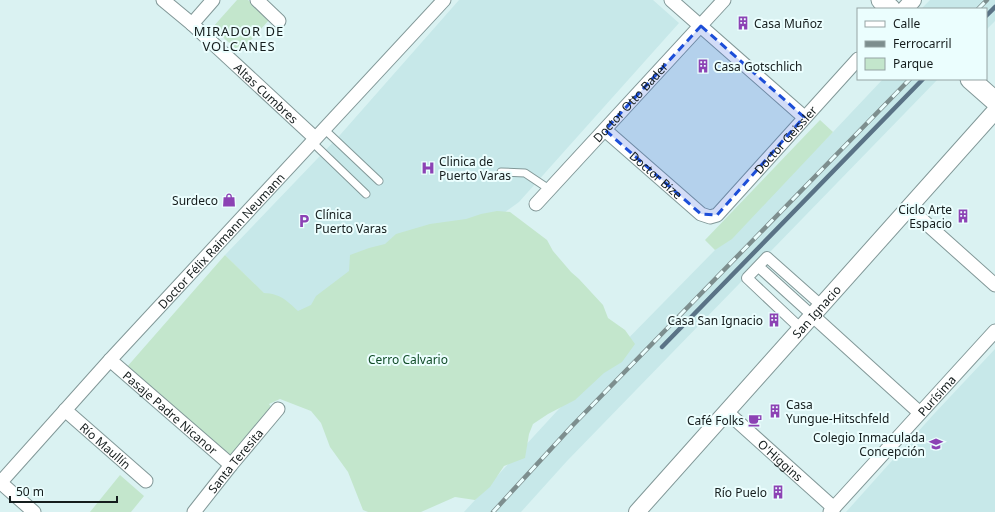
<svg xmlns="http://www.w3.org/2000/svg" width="995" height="512" font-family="'Noto Sans',sans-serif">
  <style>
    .built { fill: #c7e8e9 }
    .green { fill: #c3e6cc }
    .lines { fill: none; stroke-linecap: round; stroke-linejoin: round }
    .stream { stroke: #5a7386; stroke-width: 4.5 }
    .service-casing { stroke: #829898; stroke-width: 9 }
    .pedestrian-casing { stroke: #829898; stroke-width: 12 }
    .minor-casing { stroke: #829898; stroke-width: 15 }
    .tertiary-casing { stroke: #829898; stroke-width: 18 }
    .secondary-casing { stroke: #829898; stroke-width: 21 }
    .service { stroke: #fff; stroke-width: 7 }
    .pedestrian { stroke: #fff; stroke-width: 10 }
    .minor { stroke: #fff; stroke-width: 13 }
    .tertiary { stroke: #fff; stroke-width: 16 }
    .secondary { stroke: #fff; stroke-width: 19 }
    .rail-casing { stroke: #7d8e8e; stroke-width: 4.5 }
    .rail { stroke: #ebfefe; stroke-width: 3; stroke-dasharray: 9; stroke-linecap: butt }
    .marked { fill: #1d4ed8; fill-opacity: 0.2; stroke: #1d4ed8; stroke-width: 3; stroke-dasharray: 8 5; stroke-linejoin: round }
    .labels { text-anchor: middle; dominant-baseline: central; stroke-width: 4; stroke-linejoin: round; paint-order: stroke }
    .poi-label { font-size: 12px; fill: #151d1d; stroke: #ebfefe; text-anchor: end }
    .street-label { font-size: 12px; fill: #151d1d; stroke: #ebfefe }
    .park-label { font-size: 12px; fill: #114c28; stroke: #ebfefe }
    .neighbourhood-label { font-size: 13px; letter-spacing: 1px; fill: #151d1d; stroke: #ebfefe }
  </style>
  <rect width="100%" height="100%" fill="#daf2f2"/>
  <path class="built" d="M459 0H653L679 23 519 202 490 223 304 333 225 255 340 135Z
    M930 0H995V21L986 30V9H921Z
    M883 79H938L567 461 521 512H464L557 411 715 250 833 132Z
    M995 349V512H846L933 415Z"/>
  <path class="green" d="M237 0H248L270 19 240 52 212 28Z
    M820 120 833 132 732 239 715 250 705 240Z
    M497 211 510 212 547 240 553 251 571 272 579 279 603 305 608 318 625 330 635 344 622 362 604 373 575 400 548 414 533 424 529 434 525 458 504 466 490 487 475 500 455 497 421 512H368L363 510 348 472 330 447 321 423 311 411 280 399 269 404 272 408 230 457 126 368 225 255 264 293C281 294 286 300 298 311L311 305 316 296 349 271 350 255 369 248 385 244 396 234 430 224 466 219 481 214Z
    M120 475 144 496 131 512H90Z"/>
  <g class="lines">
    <path class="stream" d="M986 16 995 7
      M662 347 923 79"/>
    <g class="service-casing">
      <path id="service" d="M324 129 379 181
        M312 142 366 194
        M501 172 525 173 549 189"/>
    </g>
    <g class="pedestrian-casing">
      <path id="pedestrian" d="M767 257 821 305 800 328 747 278Z
        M760 268 813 316"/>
    </g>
    <g class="minor-casing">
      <g id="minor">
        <path id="s1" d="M163 0 192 24 315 138"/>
        <path d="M257 0 279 21"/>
        <path d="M671 0 804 117"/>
        <path d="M192 24 213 0"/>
        <path id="s2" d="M605 130 701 214 710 217 717 215 858 59"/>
        <path id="s3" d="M536 204 724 0"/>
        <path d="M909 208 995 285"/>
        <path d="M813 316 920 413"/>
        <path id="s4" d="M110 360 231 465"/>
        <path id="s5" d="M65 410 146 481"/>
        <path id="s6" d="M727 412 834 508"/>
        <path d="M0 482 34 512"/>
        <path id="s7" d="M0 483 110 360 444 0"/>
        <path id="s8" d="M194 512 231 465 278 409"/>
        <path id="s9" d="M830 512 995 331"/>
      </g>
    </g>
    <g class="tertiary-casing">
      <g id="tertiary">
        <path d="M905 9 913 0"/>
        <path id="s10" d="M637 512 995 111"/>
      </g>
    </g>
    <g class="secondary-casing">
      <path id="secondary" d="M881 0 891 9
        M970 79 995 101"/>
    </g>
    <use href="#service" class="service"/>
    <use href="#pedestrian" class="pedestrian"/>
    <use href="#minor" class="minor"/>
    <use href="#tertiary" class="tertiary"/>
    <use href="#secondary" class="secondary"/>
    <g class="rail-casing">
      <path id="rail" d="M978 9 987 0
        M493 512 573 425 910 79"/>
    </g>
    <use href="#rail" class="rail"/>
  </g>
  <path class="marked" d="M701 26 804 117 717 215 701 214 605 130Z"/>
  <defs>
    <g id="building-bare" transform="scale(1.08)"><path d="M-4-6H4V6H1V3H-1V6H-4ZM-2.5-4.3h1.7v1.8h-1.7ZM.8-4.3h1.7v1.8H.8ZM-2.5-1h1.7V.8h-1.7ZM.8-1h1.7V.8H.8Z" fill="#8c42b4" stroke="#ebfefe" stroke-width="2.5" paint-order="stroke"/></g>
    <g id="hospital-bare" transform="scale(1.08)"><path d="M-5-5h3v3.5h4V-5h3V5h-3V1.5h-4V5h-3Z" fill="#8c42b4" stroke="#ebfefe" stroke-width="2.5" paint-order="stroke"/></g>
    <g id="shop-bare" transform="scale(1.08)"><path d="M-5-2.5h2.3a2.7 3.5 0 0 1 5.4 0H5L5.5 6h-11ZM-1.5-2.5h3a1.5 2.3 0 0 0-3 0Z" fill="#8c42b4" stroke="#ebfefe" stroke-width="2.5" paint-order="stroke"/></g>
    <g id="parking-bare" transform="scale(1.08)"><path d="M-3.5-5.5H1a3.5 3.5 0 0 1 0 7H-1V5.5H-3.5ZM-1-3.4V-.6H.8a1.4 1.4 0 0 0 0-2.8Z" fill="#8c42b4" stroke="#ebfefe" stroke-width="2.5" paint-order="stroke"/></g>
    <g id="cafe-bare" transform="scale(1.08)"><path d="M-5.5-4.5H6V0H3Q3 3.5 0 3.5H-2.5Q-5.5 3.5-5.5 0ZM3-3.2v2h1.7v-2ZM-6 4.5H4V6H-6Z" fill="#8c42b4" stroke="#ebfefe" stroke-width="2.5" paint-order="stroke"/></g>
    <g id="school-bare" transform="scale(1.08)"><path d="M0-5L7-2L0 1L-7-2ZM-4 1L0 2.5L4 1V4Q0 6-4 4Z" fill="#8c42b4" stroke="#ebfefe" stroke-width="2.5" paint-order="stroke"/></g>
  </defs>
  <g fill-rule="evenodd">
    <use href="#building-bare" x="743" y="23"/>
    <use href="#building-bare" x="703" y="66"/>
    <use href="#hospital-bare" x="428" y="168"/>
    <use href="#shop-bare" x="229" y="200"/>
    <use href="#building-bare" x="963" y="216"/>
    <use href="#parking-bare" x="304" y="221"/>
    <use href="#building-bare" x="774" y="320"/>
    <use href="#building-bare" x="775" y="411"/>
    <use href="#cafe-bare" x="755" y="420"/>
    <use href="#school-bare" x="936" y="444"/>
    <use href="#building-bare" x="778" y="492"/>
  </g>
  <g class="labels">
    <g class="poi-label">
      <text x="754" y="23" text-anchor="start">Casa Muñoz</text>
      <text x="714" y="66" text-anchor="start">Casa Gotschlich</text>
      <text x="439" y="161" text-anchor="start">Clinica de<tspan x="439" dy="14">Puerto Varas</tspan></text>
      <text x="218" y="200">Surdeco</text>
      <text x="952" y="209">Ciclo Arte<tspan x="952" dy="14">Espacio</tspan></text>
      <text x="315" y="214" text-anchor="start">Clínica<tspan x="315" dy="14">Puerto Varas</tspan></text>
      <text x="763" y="320">Casa San Ignacio</text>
      <text x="786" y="404" text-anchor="start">Casa<tspan x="786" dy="14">Yungue-Hitschfeld</tspan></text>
      <text x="744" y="420">Café Folks</text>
      <text x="925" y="437">Colegio Inmaculada<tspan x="925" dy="14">Concepción</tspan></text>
      <text x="767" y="492">Río Puelo</text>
    </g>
    <g class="street-label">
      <text stroke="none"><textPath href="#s1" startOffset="139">Altas Cumbres</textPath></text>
      <text stroke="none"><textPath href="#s3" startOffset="139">Doctor Otto Bader</textPath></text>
      <text stroke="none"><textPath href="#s2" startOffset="246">Doctor Geissler</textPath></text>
      <text stroke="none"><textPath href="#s2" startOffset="68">Doctor Bize</textPath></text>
      <text stroke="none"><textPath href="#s7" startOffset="328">Doctor Félix Raimann Neumann</textPath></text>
      <text stroke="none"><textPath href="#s10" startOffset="269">San Ignacio</textPath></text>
      <text stroke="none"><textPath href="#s9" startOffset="158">Purísima</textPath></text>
      <text stroke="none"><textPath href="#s4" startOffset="80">Pasaje Padre Nicanor</textPath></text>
      <text stroke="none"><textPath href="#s5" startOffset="54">Río Maullín</textPath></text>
      <text stroke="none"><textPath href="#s8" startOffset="66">Santa Teresita</textPath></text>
      <text stroke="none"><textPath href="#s6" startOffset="72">O'Higgins</textPath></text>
    </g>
    <g class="park-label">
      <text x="408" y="359">Cerro Calvario</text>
    </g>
    <g class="neighbourhood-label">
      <text x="239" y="31">MIRADOR DE<tspan x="239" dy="15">VOLCANES</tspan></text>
    </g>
  </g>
  <rect x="857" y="8" width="130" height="72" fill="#ebfefe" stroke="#95a4a4"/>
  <rect x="865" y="21" width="20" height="6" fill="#ffffff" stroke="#95a4a4"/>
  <text x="893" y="28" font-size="12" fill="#151d1d">Calle</text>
  <rect x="865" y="41" width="20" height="6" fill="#7d8e8e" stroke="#95a4a4"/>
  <text x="893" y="48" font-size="12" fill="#151d1d">Ferrocarril</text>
  <rect x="865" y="58" width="20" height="12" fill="#c3e6cc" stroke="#95a4a4"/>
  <text x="893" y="68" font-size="12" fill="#151d1d">Parque</text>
  <path d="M10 496v6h107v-6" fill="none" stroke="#151d1d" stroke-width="2"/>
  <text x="16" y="496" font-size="12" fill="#151d1d" stroke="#ebfefe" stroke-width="3" paint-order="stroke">50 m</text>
</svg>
